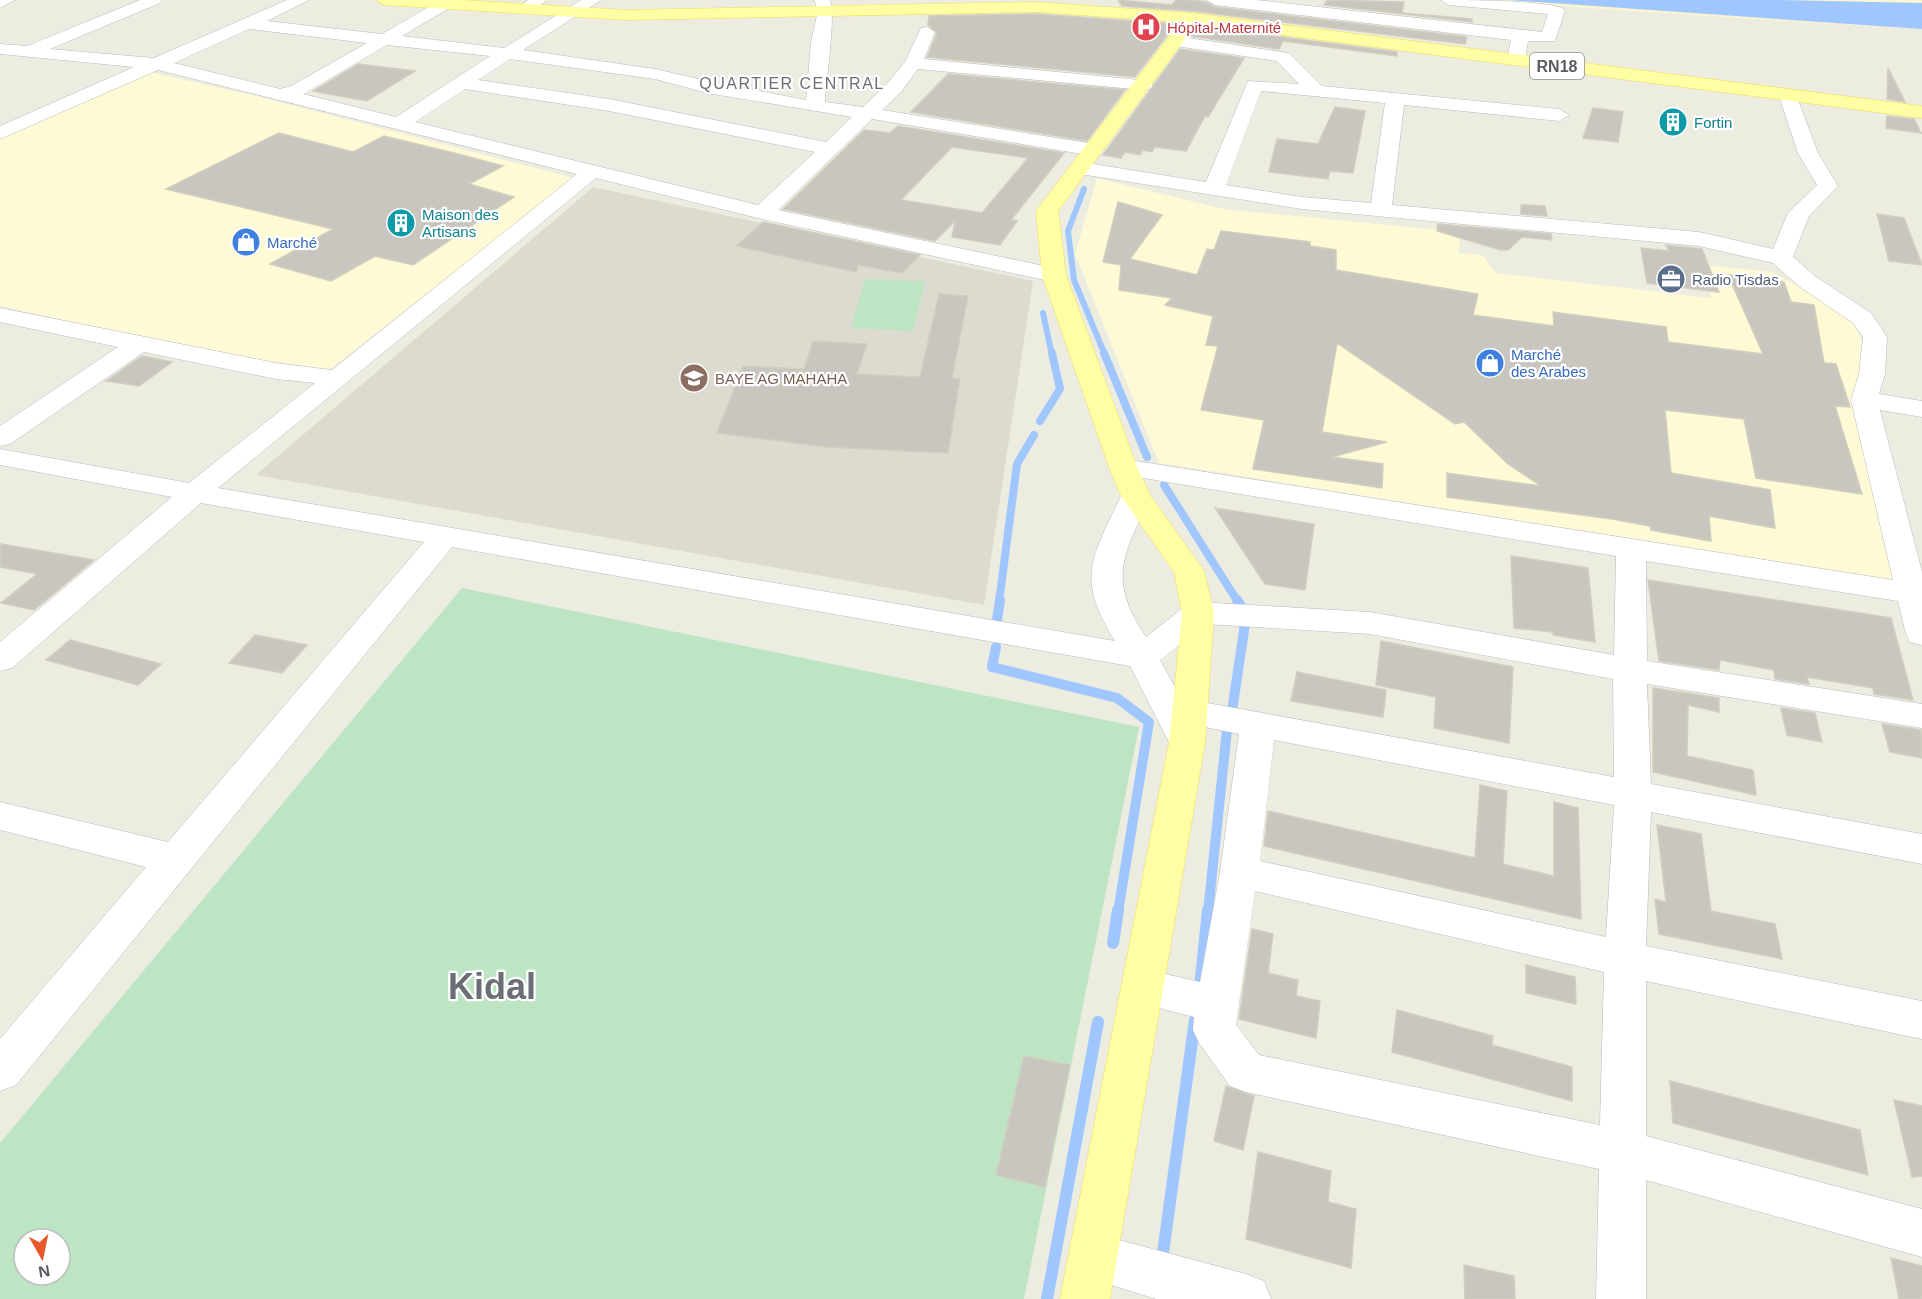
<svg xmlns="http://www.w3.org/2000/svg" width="1922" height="1299" font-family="Helvetica,sans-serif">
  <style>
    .commercial { fill: #fdfad5 }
    .education { fill: #dddbcf }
    .green { fill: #bde5c3; fill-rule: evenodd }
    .sand { fill: #faf6cf }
    .water { fill: #9fc6ff }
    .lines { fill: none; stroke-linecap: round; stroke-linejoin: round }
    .stream-far3 { stroke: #9fc6ff; stroke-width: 6 }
    .stream-far2 { stroke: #9fc6ff; stroke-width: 8 }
    .stream-far1 { stroke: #9fc6ff; stroke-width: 10 }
    .stream { stroke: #9fc6ff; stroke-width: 12 }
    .building { fill: #c8c6be; stroke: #d1cebf; stroke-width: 1.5; fill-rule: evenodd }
    .street-casing { stroke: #b9bac0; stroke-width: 1 }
    .primary-casing { stroke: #f0de56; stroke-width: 1 }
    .street { fill: #fff; fill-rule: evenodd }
    .primary { fill: #fffea4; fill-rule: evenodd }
    .labels { text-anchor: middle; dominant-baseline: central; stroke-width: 4.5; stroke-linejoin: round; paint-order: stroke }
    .far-health-label { font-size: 15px; fill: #be3a42; stroke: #fff; text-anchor: start }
    .far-culture-label { font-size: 15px; fill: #0d838f; stroke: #fff; text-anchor: start }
    .far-shop-label { font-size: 15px; fill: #366cbe; stroke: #fff; text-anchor: start }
    .far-service-label { font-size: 15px; fill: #4e5e75; stroke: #fff; text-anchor: start }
    .far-education-label { font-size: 15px; fill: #785e54; stroke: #fff; text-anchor: start }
    .shield { fill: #fff; stroke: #8c8d91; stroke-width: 1.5 }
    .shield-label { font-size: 16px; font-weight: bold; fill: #5a5c62 }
    .far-neighbourhood-label { font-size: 16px; letter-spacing: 1.5px; fill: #6b6e74; stroke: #fff }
    .near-town-label { font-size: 36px; font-weight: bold; fill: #6b6e74; stroke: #fff }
  </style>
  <rect width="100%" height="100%" fill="#edece1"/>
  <path class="commercial" d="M145 71 256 96 574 178 329 370 220 354 0 306V136Z
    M1097 178 1223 209 1460 232 1459 253 1482 255 1496 273 1711 298 1704 265 1772 272 1829 304 1854 324 1863 343 1898 581 1159 463 1075 254Z"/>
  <path class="education" d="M593 187 1033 281 984 605 256 475Z"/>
  <path class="green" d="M865 279 925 281 913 331 851 328Z
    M462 588 1139 727 1024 1299H0V1143ZM24 1239H60V1275H24Z"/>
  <path class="sand" d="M1463 0H1508L1922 30Z
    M1775 0H1922V3Z"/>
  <path class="water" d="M1508 0H1775L1922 3V29Z"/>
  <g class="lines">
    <path class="stream-far3" d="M1084 189 1068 231 1074 280 1105 355
      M1043 313 1052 355"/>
    <path class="stream-far2" d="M1104 353 1147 457
      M1040 421 1060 389 1052 353
      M1164 485 1238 602
      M999 602 1017 464 1034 435"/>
    <path class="stream-far1" d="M1237 600 1241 606
      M997 620 1000 600
      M996 647 992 667 1117 698 1149 722 1118 912
      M1232 711 1245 624
      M1208 912 1227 730"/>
    <path class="stream" d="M1113 943 1118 910
      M1200 987 1208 910
      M1162 1260 1195 1020
      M1047 1299 1098 1022"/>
  </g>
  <path class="building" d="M1118 0 1172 5 1176 0H1191L1206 2 1215 7 1467 37 1465 44 1192 11 1122 6Z
    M1327 0 1404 2 1402 13 1472 19V22L1324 5Z
    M1036 14 1176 24 1135 77 927 57 937 33 928 25 929 16Z
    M1197 26 1397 52V56L1283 41 1279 49 1190 36Z
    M1180 49 1244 58 1208 117 1205 116 1186 151 1155 147 1152 152 1143 150 1140 155 1125 152 1121 158 1103 155Z
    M358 64 415 71 367 101 313 91Z
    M1888 68 1905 102 1887 99Z
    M948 74 1125 90 1087 141 911 112Z
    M1335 107 1365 111 1353 173 1330 171 1328 179 1269 172 1277 139 1318 144Z
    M1593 108 1623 112 1618 142 1583 138Z
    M1887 116 1914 119 1921 133 1886 128Z
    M898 126 1064 153 1011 220 1017 221 1000 245 952 237 955 221 935 241 783 209 864 130 890 133ZM952 147 1028 158 982 213 901 200Z
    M279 133 353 152 384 136 458 154 503 166 469 184 514 197 413 265 375 256 331 281 270 264 333 229 166 189Z
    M1118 202 1162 215 1130 259 1197 275 1207 249 1214 250 1221 231 1310 242V246L1336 250V270L1478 294 1473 315 1554 326 1553 312 1666 327 1668 342 1763 354 1728 275 1784 282 1791 302 1814 305 1824 363 1836 364 1850 407 1835 406 1862 494 1756 478 1744 419 1665 410 1671 473 1770 490 1775 528 1709 516 1711 541 1651 530 1650 526 1612 519 1447 497V473L1541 486 1508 464 1464 422 1455 424 1337 343 1322 432 1387 442 1332 457 1383 464 1382 488 1253 469 1264 420 1201 410 1218 346 1206 345 1213 316 1165 305 1172 298 1119 290 1121 265 1103 262Z
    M1521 205 1545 206 1547 216 1521 214Z
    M1877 214 1904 218 1922 265 1889 261Z
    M763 222 920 255 902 273 858 265 856 272 736 246Z
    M1438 224 1551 234 1552 240 1522 237 1508 250H1501L1437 231Z
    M1666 245 1702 249 1719 292 1647 283 1641 248 1669 251Z
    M939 294 968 296 952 378 960 379 948 453 827 447 717 433 743 366 804 369 813 341 867 344 857 374 920 377Z
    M142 356 172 362 139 386 106 381Z
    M1215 508 1314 524 1305 590 1265 584Z
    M1 544 94 560 34 610 1 603 37 574 0 567Z
    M1511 556 1588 568 1595 642 1553 635V632L1514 628Z
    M1648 580 1891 618 1913 700 1874 694 1873 688 1807 677 1809 684 1775 679 1774 670 1720 660 1719 670 1659 661Z
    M255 635 307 645 282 673 229 663Z
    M70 640 161 664 138 685 46 660Z
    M1381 641 1513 667 1509 743 1434 728 1436 697 1376 685Z
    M1297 672 1386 690 1383 717 1291 701Z
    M1653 688 1719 698V712L1688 705 1687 756 1753 770 1756 795 1653 772Z
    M1781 708 1815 713 1822 742 1787 735Z
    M1882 724 1921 730 1922 758 1890 752Z
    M1480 785 1507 791 1503 864 1554 876V802L1578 808 1581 919 1264 846 1268 811 1475 858Z
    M1657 825 1701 834 1711 911 1775 924 1782 959 1659 934 1655 899 1666 902Z
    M1252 929 1273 934 1268 973 1298 980 1296 996 1320 1001 1316 1038 1239 1019Z
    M1526 965 1575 977 1576 1004 1526 993Z
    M1397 1010 1493 1036 1492 1045 1572 1067V1101L1392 1052Z
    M1024 1056 1070 1065 1045 1187 996 1175Z
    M1670 1081 1860 1130 1868 1175 1673 1123Z
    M1226 1086 1254 1096 1243 1150 1214 1141Z
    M1894 1100 1922 1106V1176L1912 1177Z
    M1258 1152 1331 1171 1328 1202 1356 1209 1351 1268 1246 1239Z
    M1891 1258 1922 1266V1299H1899Z
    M1464 1265 1514 1276 1515 1299H1465Z"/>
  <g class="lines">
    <g class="street-casing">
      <path id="street" d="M0 0H15L0 8Z
        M140 0H162L160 3 50 49 154 58 287 0H309L267 21 382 34 439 1 448 0 453 4 451 7 402 36 504 48 581 0H601L523 50 655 69 707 81 806 100 811 43 818 10 814 0H830C836 14 826 82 825 102L863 107 887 84 905 62 921 28 927 27 935 32 924 59 1150 81 1153 85 1150 89 1144 90 918 69 901 92 882 110 1094 144 1101 146 1104 150 1101 154 1094 156 872 119 778 210 1054 268 1062 270 1066 275 1062 280 1054 282 762 219 596 178 218 488 1115 641C1075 577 1092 558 1121 496L1126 490 1136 487 1146 490 1151 496C1124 554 1106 578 1146 637L1187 605 1198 602 1370 612 1614 655 1616 556 1113 473 1109 467 1113 461 1123 459 1893 580 1851 400 1859 374 1863 337 1853 323 1800 287 1773 263 1699 246 1302 209 1080 174 1073 172 1070 168 1073 164 1080 162 1206 182 1248 81 1299 84 1277 61 1169 45 1166 41 1175 36 1289 53 1322 86 1559 109 1569 115 1559 121 1404 105 1392 205 1699 232 1773 249 1788 213 1817 185 1798 153 1779 96 1788 90 1795 92 1818 153 1838 186 1809 216 1793 257 1816 277 1871 313 1887 337 1885 374 1879 394 1922 401V417L1880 410 1922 572V645L1910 642 1906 634 1898 601 1646 561 1647 661 1922 704V728L1647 684 1651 784 1922 834V864L1651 812 1646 946 1922 1001V1039L1646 981V1136L1922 1209V1257L1646 1180V1299H1596L1599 1169 1246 1092 1230 1086 1199 1043 1193 1030 1194 1017 1128 1000 1122 987 1128 974 1143 969 1200 982 1220 872 1239 734 1195 725 1205 743 1200 752 1187 756 1174 752 1130 666 452 547 16 1085 0 1091V1039L146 867 0 830V802L168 842 424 542 201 503 12 668 0 671V642L172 497 0 465V449L189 483 315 383 276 379 144 352 10 444 0 446V426L118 347 0 322V308L276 363 332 370 577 174 158 70 0 139V126L134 67 0 54V44L27 46ZM249 29 367 43 291 86 280 89 174 63ZM387 45 490 56 396 117 303 94ZM510 59 655 79 707 93 852 117 826 142 609 99 478 80ZM465 89 609 111 815 152 758 205 415 122ZM1261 91 1385 103 1371 203 1302 197 1226 185ZM1205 624 1370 634 1613 679 1614 777 1191 700 1183 702 1160 660ZM1274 740 1614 805 1606 937 1260 861ZM1255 891 1604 972 1600 1125 1259 1055 1236 1025Z
        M528 0H547L530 12H518L516 9Z
        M1207 0H1256L1542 32 1548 14 1449 5 1441 0C1461 0 1556 0 1565 10L1555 41H1528L1525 60 1516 65 1507 60 1511 40 1215 5Z
        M1093 1233 1246 1274 1264 1281 1271 1299H1156L1076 1274 1069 1257 1076 1240Z"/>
    </g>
    <g class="primary-casing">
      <path id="primary" d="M376 0H463L626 10 1036 2 1192 13 1922 106V118L1196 24 1058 211 1066 275 1137 467 1150 495 1204 571 1214 613 1205 743 1110 1299H1060L1169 743 1182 613 1174 572 1121 496 1109 467 1042 275 1036 211 1180 22 1036 12 626 20 384 5Z"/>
    </g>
    <use href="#street" class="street"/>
    <use href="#primary" class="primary"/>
  </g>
  <defs>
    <g id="hospital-disc" transform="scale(1.5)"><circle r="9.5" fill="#e0444e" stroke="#fff"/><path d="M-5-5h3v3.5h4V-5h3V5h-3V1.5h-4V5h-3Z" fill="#fff"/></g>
    <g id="building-disc" transform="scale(1.5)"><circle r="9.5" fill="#0f9aa8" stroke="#fff"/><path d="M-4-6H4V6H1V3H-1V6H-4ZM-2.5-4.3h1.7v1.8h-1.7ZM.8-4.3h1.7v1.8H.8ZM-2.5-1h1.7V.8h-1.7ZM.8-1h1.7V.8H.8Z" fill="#fff"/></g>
    <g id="shop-disc" transform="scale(1.5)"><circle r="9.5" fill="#3f7fe0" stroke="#fff"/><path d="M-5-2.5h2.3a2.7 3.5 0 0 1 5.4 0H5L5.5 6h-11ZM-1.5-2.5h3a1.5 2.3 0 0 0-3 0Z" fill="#fff"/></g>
    <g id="office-disc" transform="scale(1.5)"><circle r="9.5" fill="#5c6f8a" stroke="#fff"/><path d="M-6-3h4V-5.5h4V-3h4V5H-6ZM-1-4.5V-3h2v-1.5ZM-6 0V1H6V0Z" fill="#fff"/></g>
    <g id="school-disc" transform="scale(1.5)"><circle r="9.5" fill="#8d6e63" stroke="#fff"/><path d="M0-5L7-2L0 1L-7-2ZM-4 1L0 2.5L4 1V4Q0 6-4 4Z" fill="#fff"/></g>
  </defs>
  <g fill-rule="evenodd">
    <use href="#hospital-disc" x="1146" y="27"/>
    <use href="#building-disc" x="1673" y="122"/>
    <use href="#building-disc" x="401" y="223"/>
    <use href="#shop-disc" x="246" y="242"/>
    <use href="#office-disc" x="1671" y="279"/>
    <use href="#shop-disc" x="1490" y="363"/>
    <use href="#school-disc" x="694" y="378"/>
  </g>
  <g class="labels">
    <g class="far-health-label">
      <text x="1167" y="27">Hópital-Maternité</text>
    </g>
    <g class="far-culture-label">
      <text x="1694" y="122">Fortin</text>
      <text x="422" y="214">Maison des<tspan x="422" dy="17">Artisans</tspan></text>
    </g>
    <g class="far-shop-label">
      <text x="267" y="242">Marché</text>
      <text x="1511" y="354">Marché<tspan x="1511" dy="17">des Arabes</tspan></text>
    </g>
    <g class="far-service-label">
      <text x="1692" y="279">Radio Tisdas</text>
    </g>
    <g class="far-education-label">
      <text x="715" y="378">BAYE AG MAHAHA</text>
    </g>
    <rect class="shield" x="1530" y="53" width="54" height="26" rx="4.5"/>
    <g class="shield-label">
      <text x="1557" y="66">RN18</text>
    </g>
    <g class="far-neighbourhood-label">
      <text x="792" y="83">QUARTIER CENTRAL</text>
    </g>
    <g class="near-town-label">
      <text x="492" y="986">Kidal</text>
    </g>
  </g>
  <g transform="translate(42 1257) rotate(171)"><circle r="28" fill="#ffffff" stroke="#bdbec0" stroke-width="1.5"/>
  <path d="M0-4.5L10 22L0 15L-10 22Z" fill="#e8582b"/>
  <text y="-9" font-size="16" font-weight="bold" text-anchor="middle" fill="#5a5c62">N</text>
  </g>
</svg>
